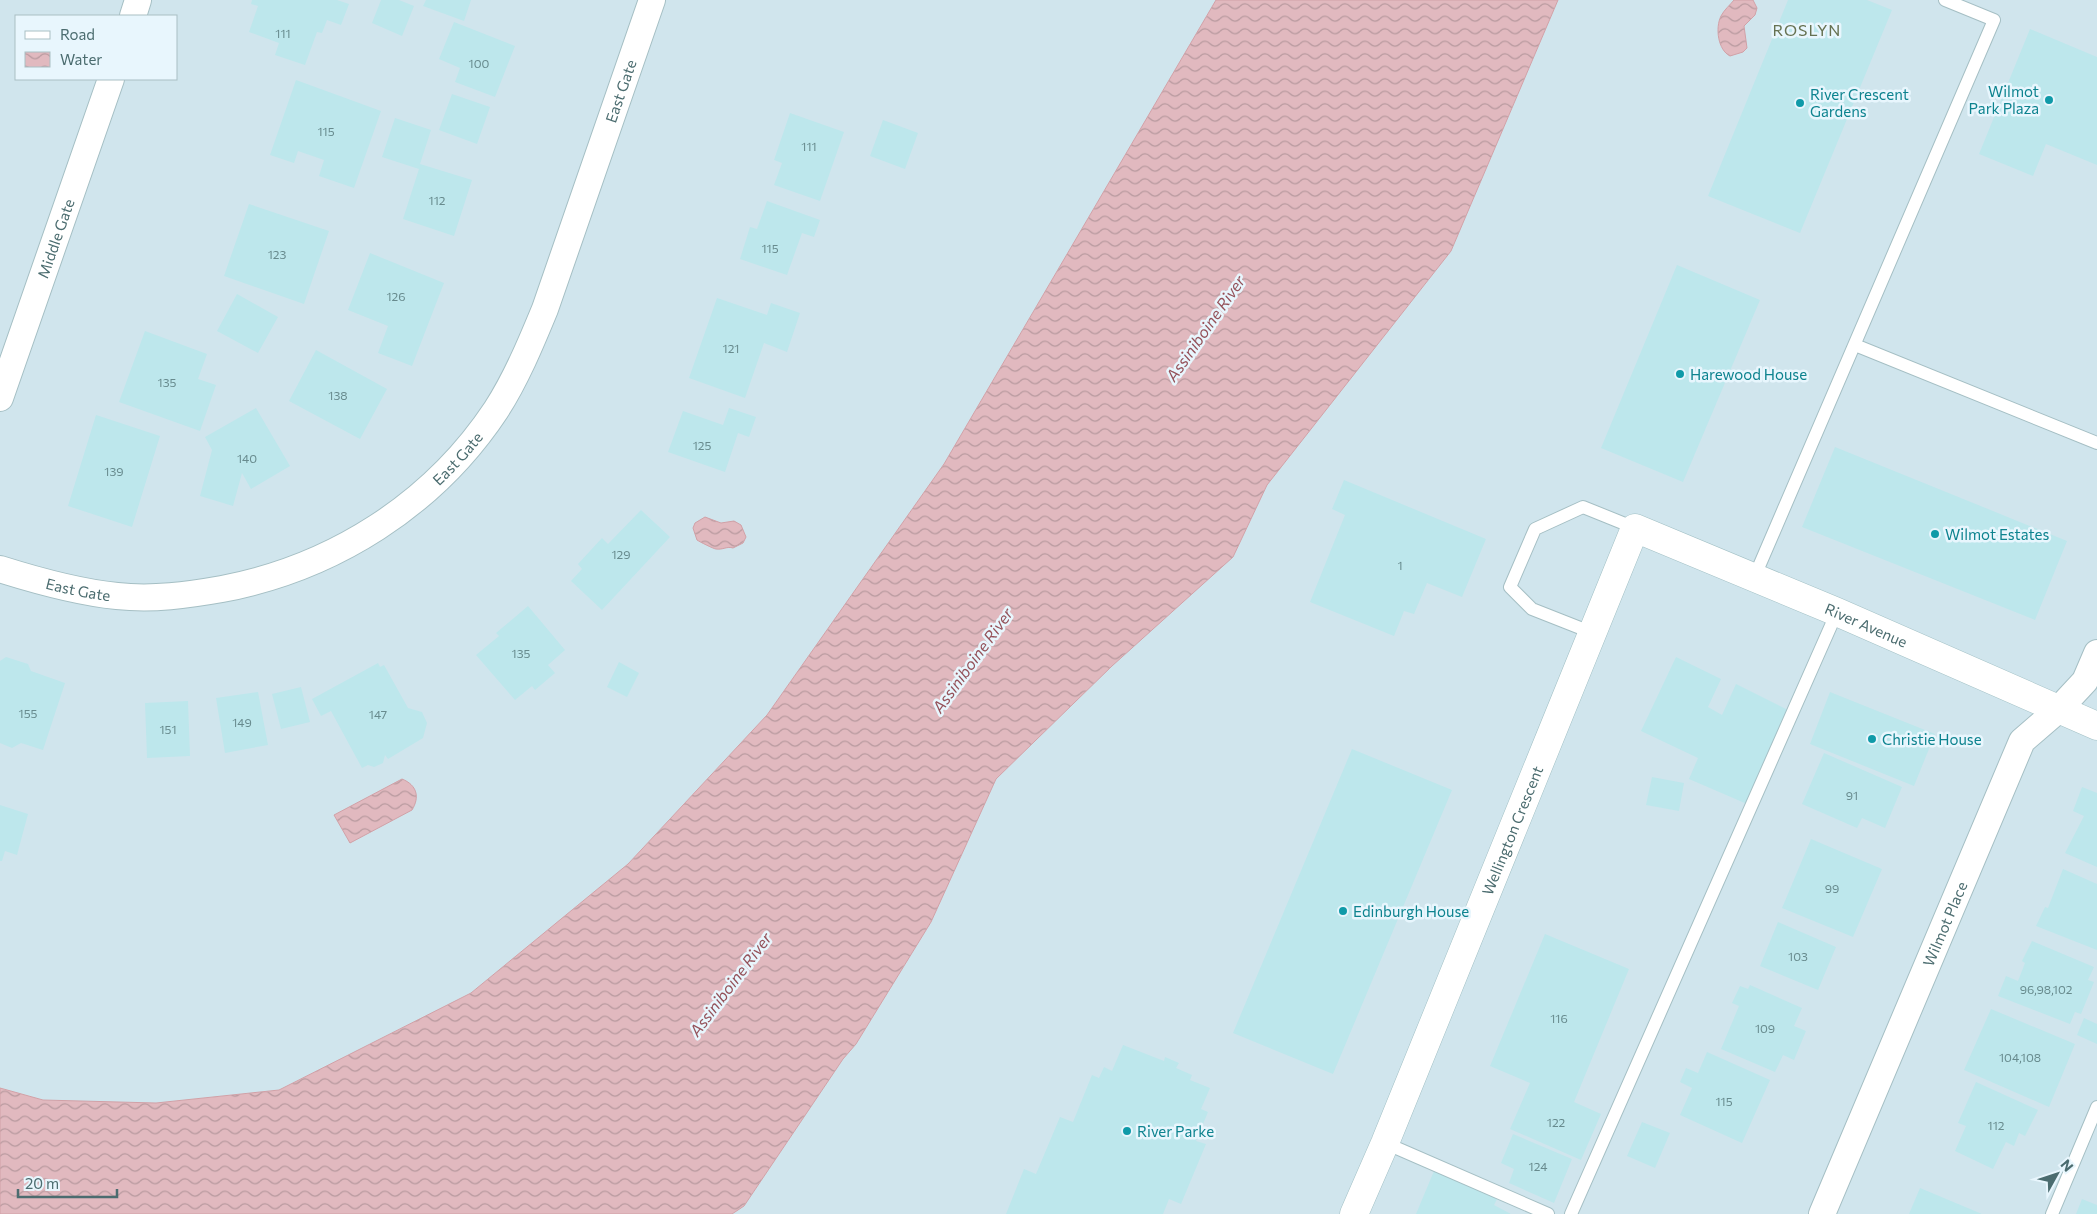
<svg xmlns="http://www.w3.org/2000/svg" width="2097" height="1214" font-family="Commissioner,sans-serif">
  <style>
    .residential { fill: #d0e5ed; fill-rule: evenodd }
    .water { fill: url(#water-waves); stroke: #d1a1a7 }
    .building { fill: #bde7ec }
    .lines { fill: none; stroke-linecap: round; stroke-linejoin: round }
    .lane-casing { stroke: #a5bfc4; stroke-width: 14 }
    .street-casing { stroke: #a5bfc4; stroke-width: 28 }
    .secondary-casing { stroke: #a2c0c5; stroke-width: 29 }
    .lane { stroke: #fff; stroke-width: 12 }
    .street { stroke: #fff; stroke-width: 26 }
    .secondary { stroke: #fff; stroke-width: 28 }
    .culture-dot { fill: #0f9aa8; stroke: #e8f6fd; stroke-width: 2 }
    .labels { text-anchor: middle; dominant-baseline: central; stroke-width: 5; stroke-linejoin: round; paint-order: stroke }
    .number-label { font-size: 12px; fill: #688b8e }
    .street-label { font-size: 15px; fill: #4b6c6f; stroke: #e8f6fd }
    .culture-label { font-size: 15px; fill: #0d838f; stroke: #e8f6fd; text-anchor: start }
    .neighbourhood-label { font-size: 16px; letter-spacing: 1px; fill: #667252; stroke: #e8f6fd }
    .water-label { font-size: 16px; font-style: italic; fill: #945159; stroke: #e8f6fd }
  </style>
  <defs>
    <pattern id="water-waves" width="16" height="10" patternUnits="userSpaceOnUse" patternTransform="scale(1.25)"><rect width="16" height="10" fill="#e1b9bf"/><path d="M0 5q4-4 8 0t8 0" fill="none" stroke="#b89a9f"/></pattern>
  </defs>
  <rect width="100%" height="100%" fill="#e2f2fa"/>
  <path class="residential" d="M0 0H1216L944 464 767 715 628 864 471 993 279 1090 156 1103 43 1100 0 1088ZM16 16H176V79H16Z
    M1558 0H2097V1214H732L744 1206 843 1059 856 1044 931 922 996 779 1112 666 1233 557 1267 485 1451 251Z"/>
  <path class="water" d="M1216 0H1558L1451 251 1267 485 1233 557 1112 666 996 779 931 922 856 1044 843 1059 744 1206 732 1214H0V1088L43 1100 156 1103 279 1090 471 993 628 864 767 715 944 464Z
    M1734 0H1753L1757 8 1755 15 1744 26 1747 48 1743 52 1730 56C1718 50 1715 28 1721 16 1724 10 1730 5 1734 0Z
    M705 517 721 523 734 521 741 525 746 537 743 543 733 548C727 546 723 550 716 549 714 549 700 542 697 540L693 528 695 523Z
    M402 779C417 785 420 797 412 810L350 843 334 815Z"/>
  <path class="building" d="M252 0H337L349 4 341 25 327 20 322 33 317 32 305 65 275 55 279 43 249 32 258 6 251 4Z
    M381 0H399L414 6 402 36 372 23Z
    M426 0H471L464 21 423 6Z
    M1788 0H1867L1892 10 1800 233 1708 196Z
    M454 22 515 46 495 97 455 82 460 68 439 59Z
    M2030 29 2097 57V165L2046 144 2033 176 1979 154Z
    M296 80 381 111 354 188 319 176 324 160 298 151 294 163 270 155Z
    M452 94 490 107 477 144 439 130Z
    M790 113 844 132 820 201 774 185 782 163 774 160Z
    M395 118 431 130 420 164 472 180 454 236 403 219 419 169 382 157Z
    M883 120 918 133 905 169 870 156Z
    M767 201 820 220 814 237 802 233 787 275 740 259 750 227 757 229Z
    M249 204 329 231 304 304 224 276Z
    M370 253 444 283 412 366 378 353 388 326 348 310Z
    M1677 265 1760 300 1683 482 1601 448Z
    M237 294 278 317 258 353 217 331Z
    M717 298 767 315 771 303 800 313 787 352 764 343 745 398 689 378Z
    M145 331 207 354 198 379 216 385 200 431 119 402Z
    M316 350 387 389 360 439 289 401Z
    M256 408 290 466 251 489 242 473 233 506 200 496 212 450 205 437Z
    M729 408 756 417 749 437 738 433 725 472 668 452 683 411 723 425Z
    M96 415 160 436 132 527 68 506Z
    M1835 447 2067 541 2035 620 1802 527Z
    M1344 480 1486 539 1462 597 1427 583 1414 614 1404 611 1394 636 1310 602 1345 515 1332 509Z
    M641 510 670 537 602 610 571 581 582 569 578 564 602 538 608 544Z
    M528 606 565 650 548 665 555 673 535 690 532 686 515 700 476 655 499 636 496 633Z
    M6 657 28 664 31 671 65 683 43 750 21 743 12 748 0 743V661Z
    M1676 657 1721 679 1708 707 1722 715 1736 684 1790 711 1747 804 1689 779 1698 758 1641 731Z
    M619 662 639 673 627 697 607 687Z
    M378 663 380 667 384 665 408 708 422 712 427 723 423 738 388 759 385 755 383 763 374 767 368 765 362 768 331 711 321 716 312 699Z
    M301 687 310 722 281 729 272 694Z
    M258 692 268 745 225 753 216 698Z
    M1830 692 1935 734 1914 786 1810 744Z
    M188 701 190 756 147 758 145 703Z
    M1352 749 1452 790 1333 1074 1233 1033Z
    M1824 753 1902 787 1885 828 1862 818 1857 828 1802 804Z
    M1652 777 1684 783 1679 811 1646 805Z
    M2082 787 2097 793V867L2065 853 2084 816 2073 811Z
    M0 805 28 814 17 855 5 851 2 861H0Z
    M1811 839 1882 869 1853 937 1782 908Z
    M2063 869 2097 884V950L2036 926 2045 907 2048 908Z
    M1778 922 1836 947 1818 990 1760 966Z
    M1545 934 1629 969 1574 1102 1601 1114 1581 1160 1510 1129 1530 1083 1490 1066Z
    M2032 941 2094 967 2088 980 2094 982 2081 1014 2075 1012 2070 1024 1998 996 2006 976 2018 981 2025 963 2022 961Z
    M1750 985 1802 1008 1794 1026 1806 1031 1794 1060 1783 1055 1775 1072 1721 1049 1739 1006 1732 1003 1740 986 1748 989Z
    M1991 1009 2075 1044 2049 1107 1964 1070Z
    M2084 1018 2097 1024V1044L2077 1035Z
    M1123 1045 1164 1061 1165 1057 1179 1063 1176 1068 1192 1075 1190 1080 1210 1088 1201 1109 1208 1112 1196 1141 1206 1144 1181 1204 1169 1199 1163 1214H1006L1024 1169 1036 1174 1060 1117 1073 1122 1092 1075 1099 1078 1104 1067 1112 1071Z
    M1707 1052 1770 1080 1742 1143 1680 1115 1692 1088 1680 1082 1686 1068 1698 1073Z
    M1976 1082 2038 1110 2025 1136 2019 1133 2014 1146 2006 1142 1993 1169 1955 1151 1966 1126 1958 1123Z
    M1642 1122 1670 1133 1655 1168 1627 1156Z
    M1513 1134 1572 1159 1554 1203 1509 1183 1514 1169 1501 1163Z
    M1434 1171 1497 1199 1494 1205 1511 1214H1416Z
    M1920 1188 1982 1214H1909Z
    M2082 1199 2097 1205V1214H2076Z"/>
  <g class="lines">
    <g class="lane-casing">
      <path id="lane" d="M1855 345 2097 443
        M1754 578 1994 20 1945 0
        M1593 633 1532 609 1510 587 1535 529 1583 507 1635 528
        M1385 1143 1548 1214
        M1571 1214 1837 612
        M2052 1214 2097 1107"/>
    </g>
    <g class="street-casing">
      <g id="street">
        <path d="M133 16 138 0"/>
        <path id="s1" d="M0 398 111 79"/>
        <path id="s2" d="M0 569C38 581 77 592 117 596 153 600 188 595 222 589 333 568 433 505 496 410 516 379 531 343 545 309L652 0"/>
        <path id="s3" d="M1822 1214 2022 741 2058 710 2085 681 2097 653"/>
      </g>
    </g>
    <g class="secondary-casing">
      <g id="secondary">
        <path id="s4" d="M1354 1214 1385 1143 1635 528 1837 612 2097 726"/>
      </g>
    </g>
    <use href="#lane" class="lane"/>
    <use href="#street" class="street"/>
    <use href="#secondary" class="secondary"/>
  </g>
  <g class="culture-dot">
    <circle cx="2049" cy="100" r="5"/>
    <circle cx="1800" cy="103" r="5"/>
    <circle cx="1680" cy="374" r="5"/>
    <circle cx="1935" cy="534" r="5"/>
    <circle cx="1872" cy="739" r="5"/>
    <circle cx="1343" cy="911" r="5"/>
    <circle cx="1127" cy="1131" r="5"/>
  </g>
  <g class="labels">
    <g class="number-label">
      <text x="283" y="33">111</text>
      <text x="479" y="63">100</text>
      <text x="326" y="131">115</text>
      <text x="809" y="146">111</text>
      <text x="437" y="200">112</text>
      <text x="770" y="248">115</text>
      <text x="277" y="254">123</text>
      <text x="396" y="296">126</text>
      <text x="731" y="348">121</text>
      <text x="167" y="382">135</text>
      <text x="338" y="395">138</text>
      <text x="702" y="445">125</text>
      <text x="247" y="458">140</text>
      <text x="114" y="471">139</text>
      <text x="621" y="554">129</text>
      <text x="1400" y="565">1</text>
      <text x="521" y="653">135</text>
      <text x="28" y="713">155</text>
      <text x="378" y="714">147</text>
      <text x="242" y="722">149</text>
      <text x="168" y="729">151</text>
      <text x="1852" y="795">91</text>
      <text x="1832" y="888">99</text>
      <text x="1798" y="956">103</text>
      <text x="2046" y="989">96,98,102</text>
      <text x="1559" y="1018">116</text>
      <text x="1765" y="1028">109</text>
      <text x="2020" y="1057">104,108</text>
      <text x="1724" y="1101">115</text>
      <text x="1556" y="1122">122</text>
      <text x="1996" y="1125">112</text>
      <text x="1538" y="1166">124</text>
    </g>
    <g class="street-label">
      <text stroke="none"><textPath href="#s2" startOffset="905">East Gate</textPath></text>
      <text stroke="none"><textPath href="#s1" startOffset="169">Middle Gate</textPath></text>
      <text stroke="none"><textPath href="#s2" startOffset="500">East Gate</textPath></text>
      <text stroke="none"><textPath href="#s2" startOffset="81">East Gate</textPath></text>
      <text stroke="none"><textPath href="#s4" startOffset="992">River Avenue</textPath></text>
      <text stroke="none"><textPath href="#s4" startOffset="415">Wellington Crescent</textPath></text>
      <text stroke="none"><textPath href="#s3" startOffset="315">Wilmot Place</textPath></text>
    </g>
    <g class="culture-label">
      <text x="2039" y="91" text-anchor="end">Wilmot<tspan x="2039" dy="17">Park Plaza</tspan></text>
      <text x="1810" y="94">River Crescent<tspan x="1810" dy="17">Gardens</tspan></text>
      <text x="1690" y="374">Harewood House</text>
      <text x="1945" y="534">Wilmot Estates</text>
      <text x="1882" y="739">Christie House</text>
      <text x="1353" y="911">Edinburgh House</text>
      <text x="1137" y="1131">River Parke</text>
    </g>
    <g class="neighbourhood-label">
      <text x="1807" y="29">ROSLYN</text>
    </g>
    <g class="water-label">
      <text transform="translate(1205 328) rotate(-55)">Assiniboine River</text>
      <text transform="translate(972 660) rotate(-54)">Assiniboine River</text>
      <text transform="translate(730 984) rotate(-53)">Assiniboine River</text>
    </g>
  </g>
  <rect x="15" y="15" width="162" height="65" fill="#e8f6fd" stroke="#a9bfc4"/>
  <rect x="25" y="31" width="25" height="8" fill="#ffffff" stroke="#a9bfc4"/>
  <text x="60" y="40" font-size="15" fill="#4b6c6f">Road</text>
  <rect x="25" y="52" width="25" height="15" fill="url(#water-waves)" stroke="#a9bfc4"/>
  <text x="60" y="65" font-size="15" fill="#4b6c6f">Water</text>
  <g transform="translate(2057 1174) rotate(50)" stroke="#e8f6fd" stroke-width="4" paint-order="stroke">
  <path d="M0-4L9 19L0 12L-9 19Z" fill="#4b6c6f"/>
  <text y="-8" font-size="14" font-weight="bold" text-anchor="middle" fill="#4b6c6f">N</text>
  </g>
  <path d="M18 1189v8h99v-8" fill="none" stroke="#4b6c6f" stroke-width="2.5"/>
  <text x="25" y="1189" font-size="15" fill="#4b6c6f" stroke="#e8f6fd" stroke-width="4" paint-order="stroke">20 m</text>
</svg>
